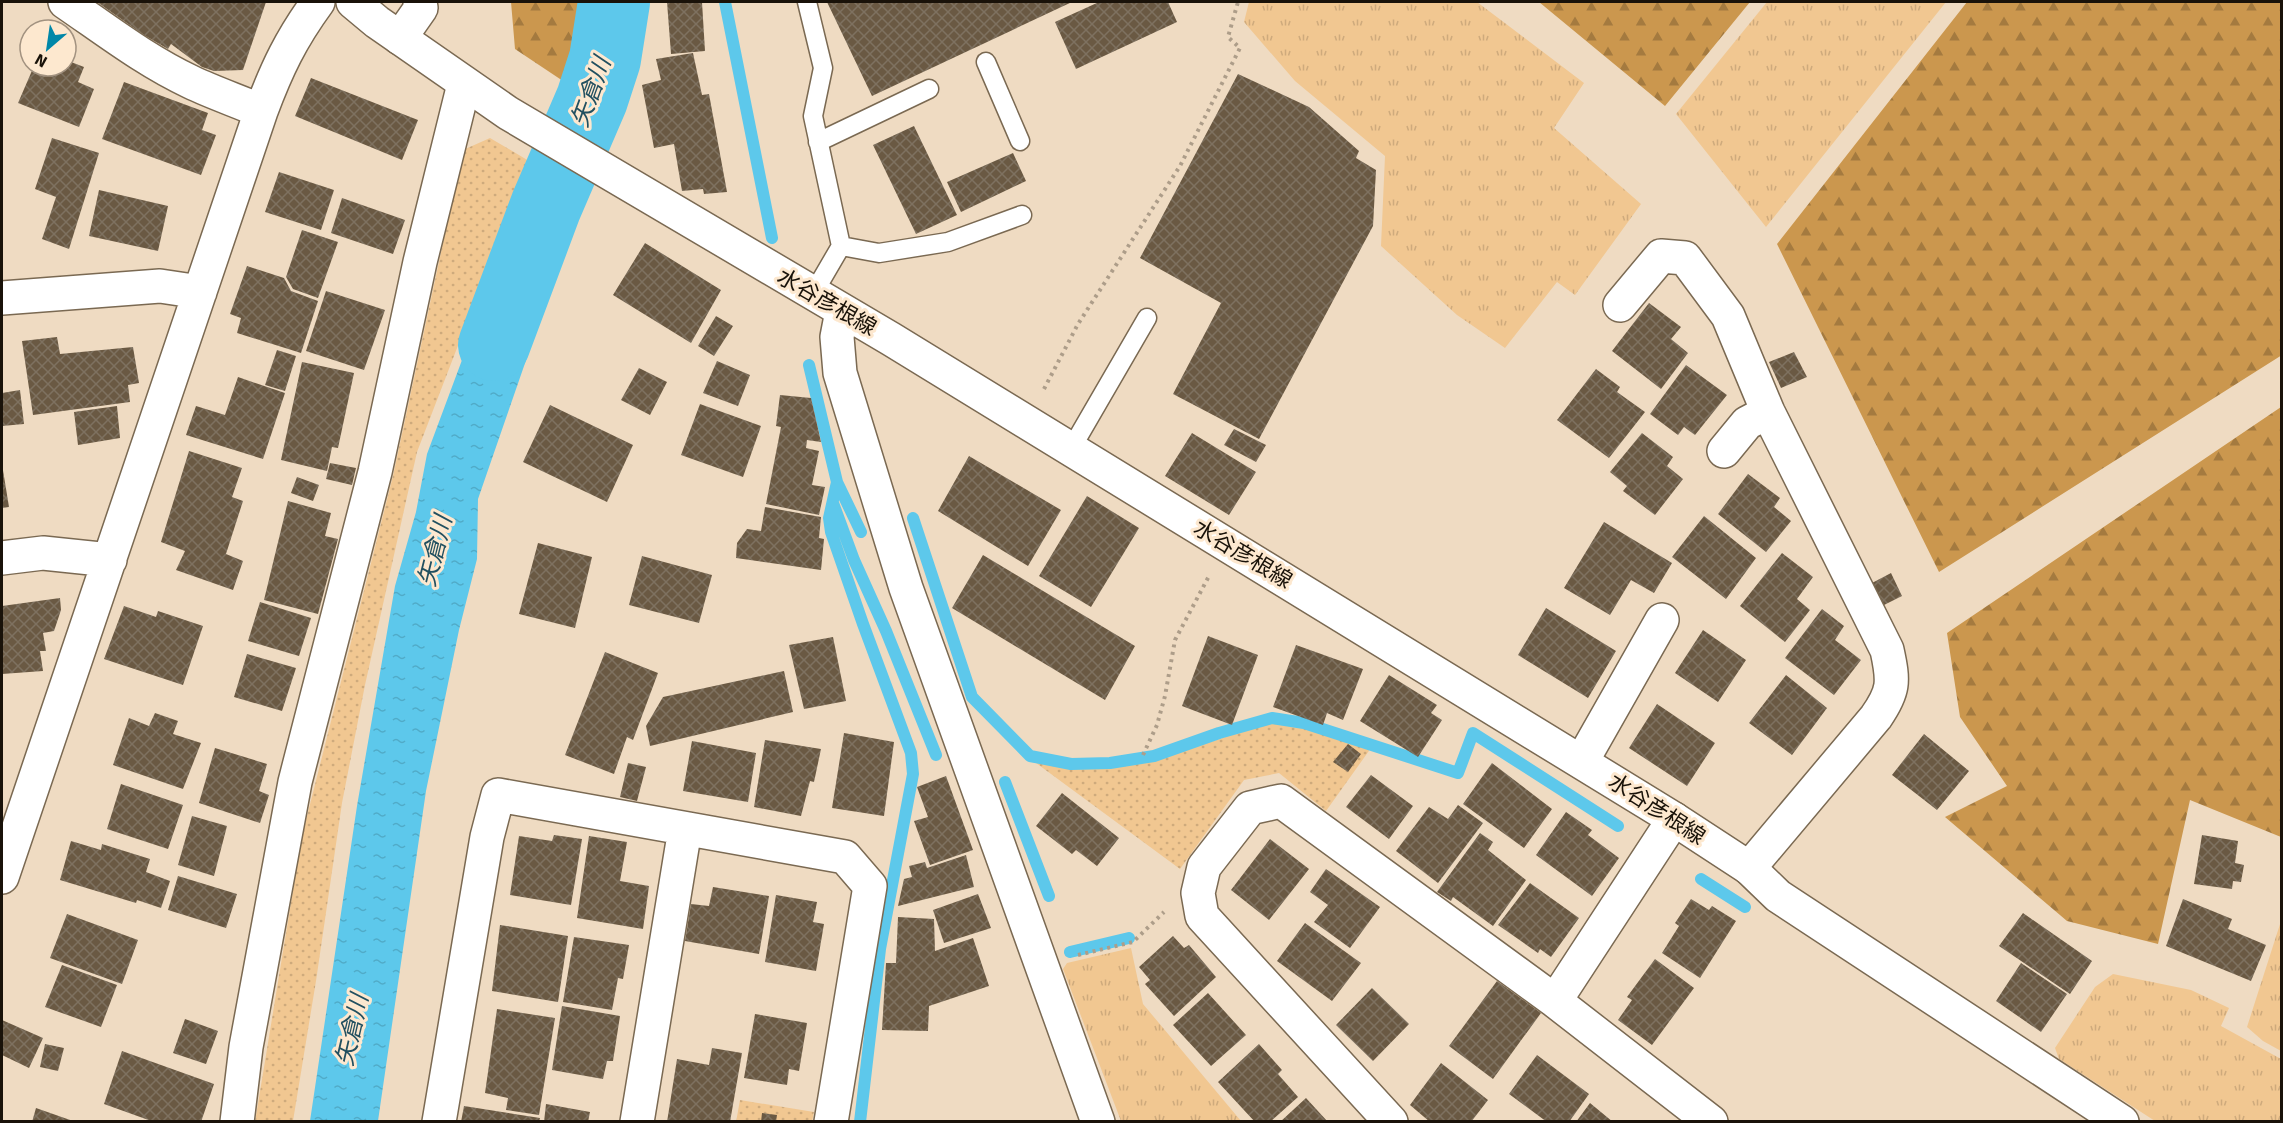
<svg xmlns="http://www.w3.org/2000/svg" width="2283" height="1123" font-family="Signika,'Noto Sans JP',sans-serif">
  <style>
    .grass { fill: url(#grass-tufts) }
    .forest { fill: url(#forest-firs) }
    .park { fill: url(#park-dots) }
    .water { fill: url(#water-ripples) }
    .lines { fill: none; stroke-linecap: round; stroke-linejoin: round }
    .stream { stroke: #5dc8eb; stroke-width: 12 }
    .river { stroke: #5dc8eb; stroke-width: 72 }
    .building { fill: url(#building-cross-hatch) }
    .service-casing { stroke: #7a6952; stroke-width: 21 }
    .minor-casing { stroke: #7a6952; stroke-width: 36 }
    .tertiary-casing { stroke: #7a6952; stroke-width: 36 }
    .secondary-casing { stroke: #7a6952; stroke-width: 36 }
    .path { stroke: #ad9d89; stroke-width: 4; stroke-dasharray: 3 4.5; stroke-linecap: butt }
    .service { stroke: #fff; stroke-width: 18 }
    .minor { stroke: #fff; stroke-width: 33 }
    .tertiary { stroke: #fff; stroke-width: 33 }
    .secondary { stroke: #fff; stroke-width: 33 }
    .labels { text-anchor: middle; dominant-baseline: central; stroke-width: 6; stroke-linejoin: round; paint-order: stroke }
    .street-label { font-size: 22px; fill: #191209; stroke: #fde8cf }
    .water-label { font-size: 24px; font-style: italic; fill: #225060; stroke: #fde8cf }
  </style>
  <defs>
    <pattern id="grass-tufts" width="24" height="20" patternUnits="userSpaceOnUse" patternTransform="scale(1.5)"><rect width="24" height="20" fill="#f1c791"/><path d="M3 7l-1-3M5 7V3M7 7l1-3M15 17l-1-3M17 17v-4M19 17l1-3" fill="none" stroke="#ceaa7c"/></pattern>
    <pattern id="forest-firs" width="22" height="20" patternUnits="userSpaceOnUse" patternTransform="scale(1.5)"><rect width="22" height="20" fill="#cb974e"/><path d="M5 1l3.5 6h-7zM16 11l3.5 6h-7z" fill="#a47a3f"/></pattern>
    <pattern id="park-dots" width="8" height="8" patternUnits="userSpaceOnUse" patternTransform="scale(1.5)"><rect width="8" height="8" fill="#f1c791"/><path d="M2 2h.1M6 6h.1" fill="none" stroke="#ceaa7c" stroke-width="1.8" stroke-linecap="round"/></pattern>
    <pattern id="water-ripples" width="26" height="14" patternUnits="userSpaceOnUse" patternTransform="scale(1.5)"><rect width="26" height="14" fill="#5dc8eb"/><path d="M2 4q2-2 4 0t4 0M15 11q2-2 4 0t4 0" fill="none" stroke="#50abc8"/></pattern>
    <pattern id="building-cross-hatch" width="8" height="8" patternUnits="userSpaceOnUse" patternTransform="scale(1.5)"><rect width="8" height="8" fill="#6a5943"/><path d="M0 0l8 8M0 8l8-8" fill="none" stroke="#7e7160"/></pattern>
  </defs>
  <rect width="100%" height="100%" fill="#efdbc2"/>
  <path class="grass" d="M1249 2H1477L1584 83 1554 128 1641 204 1575 295 1557 282 1505 348 1457 315 1381 246 1385 156 1295 81 1244 22Z
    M1767 2H1946L1766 227 1676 114Z
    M2281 921V1051L2263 1041 2247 1027Z
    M1131 948 1143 1004 1241 1121H1121L1063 969 1067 963Z
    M2113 974 2191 990 2229 1008 2221 1026 2281 1059V1121H2155L2059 1059 2055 1048 2095 987Z"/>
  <path class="forest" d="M511 2H619L608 111 515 49Z
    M1539 2H1750L1665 106Z
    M1967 2H2281L2282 355 1939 572 1777 244Z
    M2281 407V837L2190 800 2158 944 2067 921 1945 817 2007 786 1960 717 1947 633Z"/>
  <path class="park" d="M490 138 529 161 417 452 365 685 342 803 316 981 293 1121 255 1122 302 836 393 476 463 150Z
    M1270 722 1303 727 1371 748 1326 811 1279 773 1244 780 1180 869 1032 760C1046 763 1060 766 1073 768 1134 774 1212 740 1270 722Z
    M740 1100 814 1112 812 1121 736 1122Z"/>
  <path class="water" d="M519 207 541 317 478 499 477 559 459 630 426 791 378 1121H310L357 806 395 586 416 512 427 454Z"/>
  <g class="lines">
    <path class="stream" d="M725 2 772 238
      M809 365 837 482 829 518 831 532 863 624 911 753 913 774 880 949 860 1122
      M837 482 861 532
      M833 503 854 560 886 631 936 755
      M913 518 972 697 1030 756 1071 764 1110 763 1154 756 1219 733 1272 718 1304 723 1458 773 1473 733 1618 826
      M1005 782 1049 896
      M1701 879 1745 907
      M1070 952 1129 938"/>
    <path class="river" d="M494 345 546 206 592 99 605 59 614 2"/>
  </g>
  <path class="building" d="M97 2H266L243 70 214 71 202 67 171 44 168 49 144 35Z
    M667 2H702L705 51 671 54Z
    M827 2H1072L872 96Z
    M1099 2H1168L1177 22 1076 69 1055 22Z
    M693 53 702 95 709 94 727 192 704 194 703 189 682 191 674 144 654 148 642 85 661 80 656 59Z
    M66 60 84 67 78 82 94 89 79 127 18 103 34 66H66Z
    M1238 74 1309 107 1359 151 1356 158 1376 170 1373 226 1259 439 1173 394 1221 303 1140 258Z
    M311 78 418 120 402 160 295 116Z
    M124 82 208 113 202 130 216 135 201 175 102 139Z
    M914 126 957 215 916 234 873 145Z
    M52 138 99 153 69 249 42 239 56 197 35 189Z
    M1013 153 1026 181 961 212 947 182Z
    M279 172 334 190 321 230 265 212Z
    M99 190 168 206 158 251 89 236Z
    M342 198 405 220 393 254 331 233Z
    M302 230 338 242 318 298 293 289 286 277Z
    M645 243 721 290 691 343 613 295Z
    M247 266 284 278 291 291 318 301 301 353 237 333 241 318 230 314Z
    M326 291 385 310 364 370 306 351Z
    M1649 303 1681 327 1671 339 1688 353 1661 389 1612 351Z
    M716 316 733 326 714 356 698 346Z
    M57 337 60 354 133 347 139 383 128 385 130 402 33 415 22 341Z
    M277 350 296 356 285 391 265 385Z
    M1794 352 1807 377 1781 388 1769 362Z
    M717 361 750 375 738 406 703 393Z
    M302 362 354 373 338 448 332 447 327 471 281 460Z
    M1686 365 1727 395 1695 435 1684 427 1678 435 1650 414Z
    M639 368 667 382 650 415 621 400Z
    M1596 369 1620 387 1617 392 1645 412 1609 458 1557 420Z
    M238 377 285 393 263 459 186 435 196 406 225 415Z
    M20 390 24 424 2 426V393Z
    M780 395 811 398 821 442 807 440 806 448 819 451 812 485 825 487 819 515 766 504 781 427 776 426Z
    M700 404 761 426 743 477 681 455Z
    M550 405 633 445 607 502 523 462Z
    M117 406 120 438 78 445 74 412Z
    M1234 429 1266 445 1256 462 1224 445Z
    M1192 433 1256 472 1229 515 1165 476Z
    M1642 433 1673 457 1667 466 1683 479 1655 515 1623 491 1627 486 1610 472Z
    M189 451 242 468 232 497 243 501 226 554 243 561 233 590 176 570 185 551 161 542Z
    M969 456 1061 510 1028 566 938 511Z
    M330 463 356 468 352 485 326 479Z
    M2 464 9 507 2 508Z
    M1748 474 1780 498 1774 507 1791 521 1766 552 1718 514Z
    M297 477 319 485 313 501 291 493Z
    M1087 496 1139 528 1091 607 1039 576Z
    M288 501 331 513 325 536 338 539 318 614 264 600Z
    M765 507 821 517 819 538 824 539 821 570 736 558 737 543 747 529 761 531Z
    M1704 516 1756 558 1726 599 1672 557Z
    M1604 522 1672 563 1654 593 1631 580 1610 615 1564 588Z
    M538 543 592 557 575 628 519 614Z
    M1782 553 1813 577 1797 599 1810 610 1785 642 1740 606Z
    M983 555 1135 646 1105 700 952 608Z
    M642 556 712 575 699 623 629 605Z
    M1891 573 1902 596 1884 605 1872 583Z
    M60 598 61 610 54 631 43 633 46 651H40L43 671 2 674V606Z
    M260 602 311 618 299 656 248 641Z
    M124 606 156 617 158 611 203 626 183 685 104 659Z
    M1546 608 1616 651 1588 698 1518 655Z
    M1822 609 1844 626 1835 640 1861 660 1834 695 1785 658Z
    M1703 630 1746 660 1718 702 1675 673Z
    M1208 636 1258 655 1232 725 1182 706Z
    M833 637 846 701 804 709 789 645Z
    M1296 645 1363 669 1343 720 1327 713 1323 725 1273 707Z
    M605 652 658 673 633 740 627 737 614 774 565 755Z
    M247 654 296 668 282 711 234 697Z
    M784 671 793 712 650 746 646 726 663 697Z
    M1389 675 1437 705 1431 713 1442 720 1418 757 1360 721Z
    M1786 675 1827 708 1792 755 1749 723Z
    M1657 704 1715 743 1687 786 1629 748Z
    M155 713 178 721 173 734 201 743 183 789 113 765 129 718 149 726Z
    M844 733 894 742 884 816 832 808Z
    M1924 734 1969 771 1937 810 1892 775Z
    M765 740 821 749 814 782 810 781 801 816 754 807Z
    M692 741 756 753 748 802 683 791Z
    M1348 744 1361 754 1348 772 1333 762Z
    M215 748 267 764 259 791 269 795 260 823 199 803Z
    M628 763 646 767 637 801 620 797Z
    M1492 763 1552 809 1524 848 1463 804Z
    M1371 775 1413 806 1389 839 1346 807Z
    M946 776 973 850 930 865 914 821 928 817 917 787Z
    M121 784 183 805 168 849 107 829Z
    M1062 793 1119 838 1097 866 1076 850 1072 854 1036 826Z
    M1458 805 1483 823 1438 883 1396 851 1429 807 1448 819Z
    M1566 812 1592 830 1588 835 1619 858 1592 896 1536 855Z
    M192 816 227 826 214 876 178 865Z
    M1480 833 1493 842 1488 850 1526 880 1493 926 1453 897 1451 901 1437 892Z
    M554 835 582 839 571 905 510 895 519 836 552 841Z
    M2202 835 2238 841 2235 863 2244 865 2241 882 2233 881 2232 889 2194 884Z
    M589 836 627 842 620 881 649 886 643 929 577 918Z
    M1270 839 1309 869 1269 920 1231 890Z
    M71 841 101 850 102 844 150 859 146 872 170 881 161 908 137 900 136 903 60 880Z
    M966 855 974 887 898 906 904 879 912 877 909 866 925 862 927 868Z
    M1326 869 1380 907 1350 948 1314 922 1328 905 1310 892Z
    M178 876 237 894 226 928 168 910Z
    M1530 883 1579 918 1551 957 1540 949 1538 953 1498 925Z
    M713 887 769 896 759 954 685 941 691 904 709 906Z
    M978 894 991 928 944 943 933 910Z
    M776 895 817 902 813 922 824 924 816 971 765 962Z
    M1691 899 1709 910 1712 906 1736 921 1700 978 1662 953 1679 926 1675 923Z
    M2183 899 2232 919 2228 929 2266 945 2251 981 2166 946Z
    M2023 913 2092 961 2070 994 1999 946Z
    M67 914 138 940 122 984 50 958Z
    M898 917 934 919 935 951 973 938 989 986 929 1006 928 1031 882 1030 886 963H896Z
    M1305 923 1361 963 1332 1001 1277 961Z
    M500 925 568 936 558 1002 492 991Z
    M1173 936 1184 948 1189 945 1216 977 1174 1016 1145 984 1150 980 1139 967Z
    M574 937 629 945 623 979 618 978 612 1010 563 1002Z
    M1655 959 1694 988 1652 1045 1618 1020 1632 1000 1627 997Z
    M2021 963 2067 994 2041 1032 1996 1001Z
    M62 965 117 985 101 1027 45 1007Z
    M1497 981 1541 1013 1493 1079 1449 1046Z
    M1372 988 1409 1024 1373 1061 1336 1025Z
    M1208 993 1246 1035 1211 1066 1173 1025Z
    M562 1006 620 1016 613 1061H607L603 1079 552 1070Z
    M497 1009 555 1018 539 1115 506 1110 508 1098 485 1093Z
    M755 1014 807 1023 799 1071 789 1069 787 1085 744 1078Z
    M185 1019 218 1031 206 1064 173 1053Z
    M2 1020 43 1038 29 1068 2 1055Z
    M45 1044 64 1048 58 1071 40 1067Z
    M1259 1044 1282 1070 1278 1074 1298 1097 1270 1122H1255L1218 1082Z
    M712 1048 742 1053 730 1122H667L677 1059 709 1065Z
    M122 1051 214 1084 201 1122H154L104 1104Z
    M1537 1055 1589 1094 1569 1122H1547L1509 1094Z
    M1441 1063 1488 1100 1471 1122H1430L1410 1105Z
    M1306 1098 1328 1122H1280Z
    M1590 1103 1613 1122H1576Z
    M546 1104 590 1112 588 1122H544Z
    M464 1106 540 1118 539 1122H461Z
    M36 1108 73 1121V1122H32Z
    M762 1113 777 1115 776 1122H761Z"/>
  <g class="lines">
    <g class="service-casing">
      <path id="service" d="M807 2 823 68 813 116 841 246 813 294
        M986 62 1020 141
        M818 142 929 89
        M841 246 879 253 948 242 1022 215
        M1071 449 1147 318"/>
    </g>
    <g class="minor-casing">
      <path id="minor" d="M65 2C106 30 146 61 191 82 214 93 238 101 261 111
        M400 38 421 8 420 2
        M2 298 160 286 200 292
        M1620 305 1661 256 1685 258 1728 316 1768 412 1887 650C1894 682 1894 691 1876 717L1749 868
        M1724 451 1747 423 1768 412
        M2 558 43 553 110 560
        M1582 761 1662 620
        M2 877 261 111C277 68 291 39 318 2
        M1555 1001 1674 819
        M237 1122 246 1047 295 782 375 472 420 262 464 84
        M439 1122 487 837 498 795 845 857 870 886 831 1122
        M637 1122 685 829
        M1391 1122 1202 916 1198 893 1204 867 1250 808 1281 801 1555 1001 1711 1122"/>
    </g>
    <g class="tertiary-casing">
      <path id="tertiary" d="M842 311 837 337 840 373 906 588 1098 1122"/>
    </g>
    <g class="secondary-casing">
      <path id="secondary" d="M353 2 377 22 508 113 891 339 1674 819 1749 868 1778 896 2122 1122"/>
    </g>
    <path class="path" d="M1044 389 1078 324 1180 166 1240 48 1228 37 1238 2
      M1143 755 1157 725 1165 696 1175 640 1209 576
      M1078 955 1133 942 1164 912"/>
    <use href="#service" class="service"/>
    <use href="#minor" class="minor"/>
    <use href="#tertiary" class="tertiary"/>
    <use href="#secondary" class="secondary"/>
  </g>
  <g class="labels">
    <g class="street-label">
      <text transform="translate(827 302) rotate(30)">水谷彦根線</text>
      <text transform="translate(1243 554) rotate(31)">水谷彦根線</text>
      <text transform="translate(1657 809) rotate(33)">水谷彦根線</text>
    </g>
    <g class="water-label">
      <text transform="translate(591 92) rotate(-70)">矢倉川</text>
      <text transform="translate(435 551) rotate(-76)">矢倉川</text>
      <text transform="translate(352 1030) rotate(-77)">矢倉川</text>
    </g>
  </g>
  <rect width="2283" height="1123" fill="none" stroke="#191209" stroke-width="6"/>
  <g transform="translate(48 48) rotate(209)"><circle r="28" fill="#fde8cf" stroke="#a29280" stroke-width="1.5"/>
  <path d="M0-4.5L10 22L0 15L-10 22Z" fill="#0087a8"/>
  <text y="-9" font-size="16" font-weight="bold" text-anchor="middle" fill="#191209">N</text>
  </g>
</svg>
